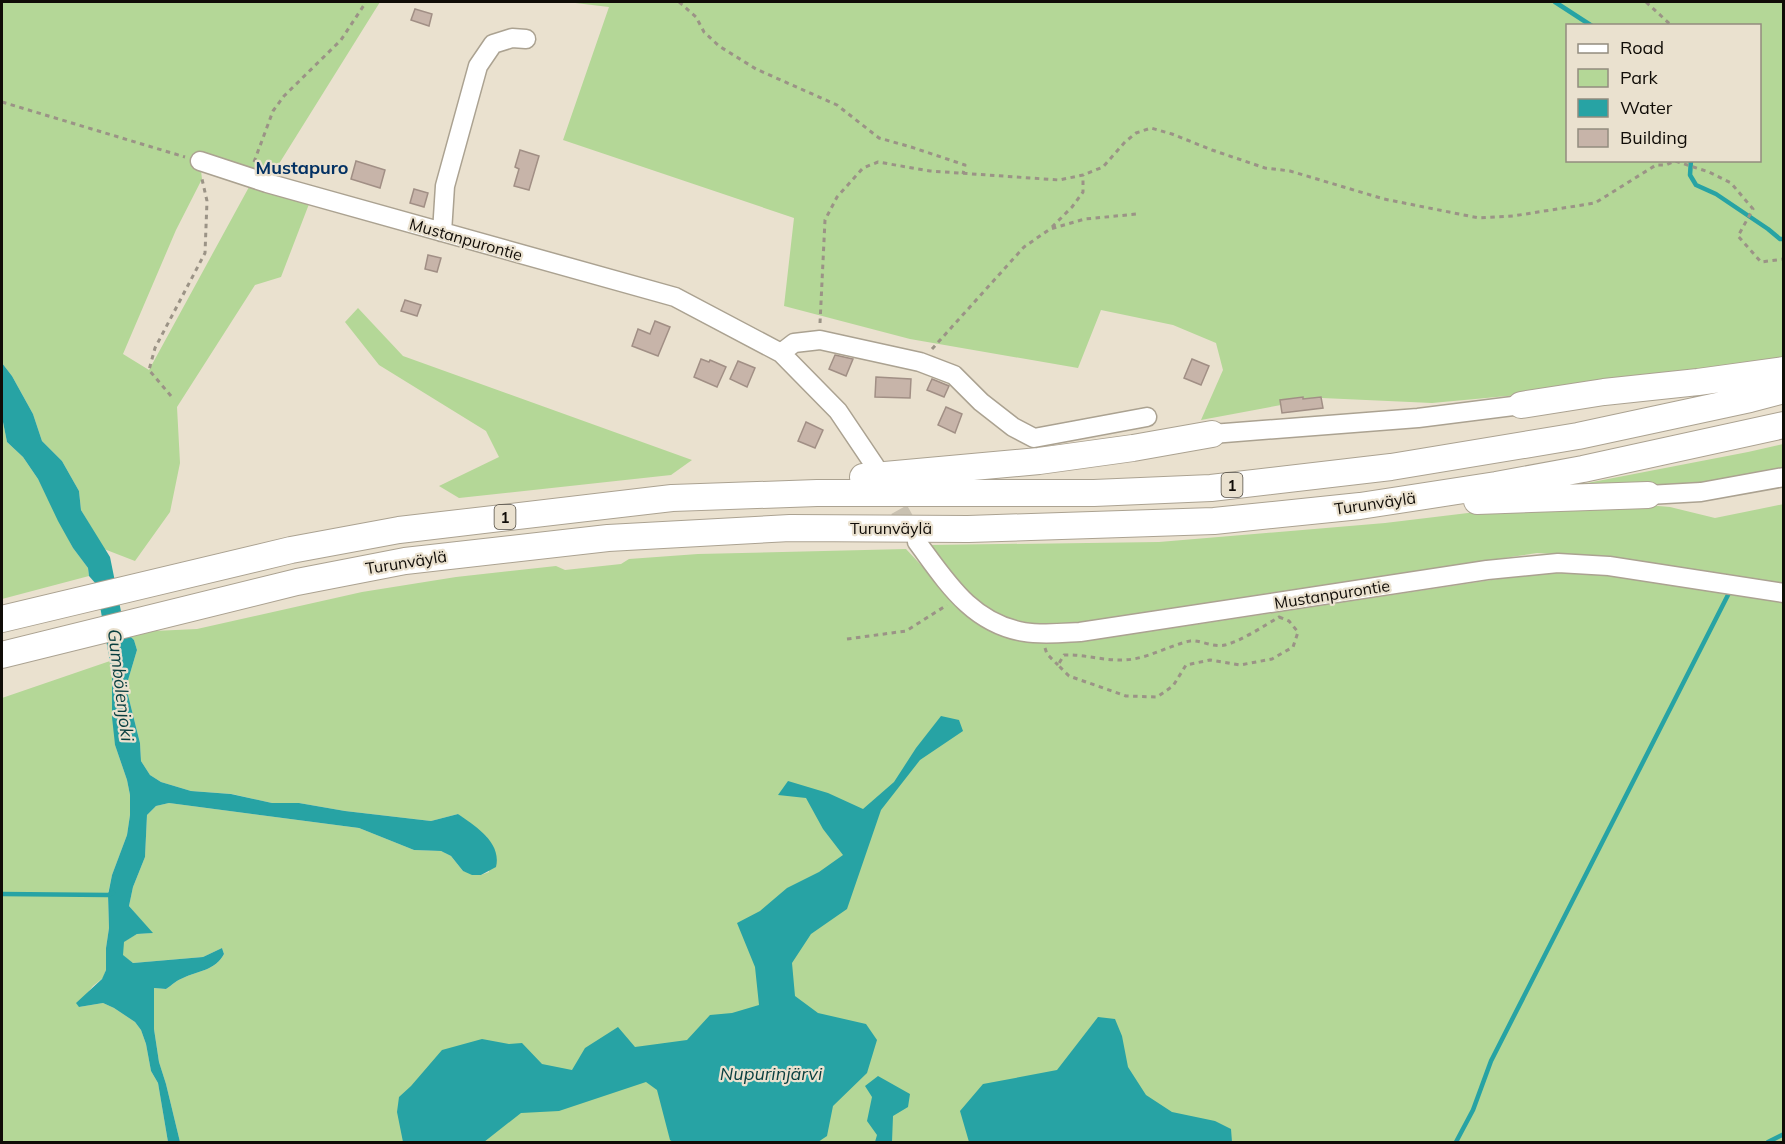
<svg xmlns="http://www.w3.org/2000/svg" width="1785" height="1144" font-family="Mulish,sans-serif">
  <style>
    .green { fill: #b4d797; fill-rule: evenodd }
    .water { fill: #27a3a4 }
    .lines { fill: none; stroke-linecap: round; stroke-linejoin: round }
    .stream { stroke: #27a3a4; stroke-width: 4.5 }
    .building { fill: #c7b4a9; stroke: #a18f85; stroke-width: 1.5 }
    .minor-tunnel { stroke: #c9c1b1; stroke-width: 18; stroke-dasharray: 18 9; stroke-linecap: butt }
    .minor-casing { stroke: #aba291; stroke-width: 21 }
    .highway-casing { stroke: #aba291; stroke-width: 28 }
    .path { stroke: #9b9386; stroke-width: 3; stroke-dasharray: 4.5 4.5; stroke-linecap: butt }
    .minor { stroke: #fff; stroke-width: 18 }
    .highway { stroke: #fff; stroke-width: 26 }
    .labels { text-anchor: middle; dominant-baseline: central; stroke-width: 4.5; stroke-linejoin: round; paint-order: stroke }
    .shield { fill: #eae1cf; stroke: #514c43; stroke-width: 1.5 }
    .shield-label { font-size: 15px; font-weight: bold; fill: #100c07 }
    .street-label { font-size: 16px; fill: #100c07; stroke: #eae1cf }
    .neighbourhood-label { font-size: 18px; font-weight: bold; fill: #033163; stroke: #eae1cf }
    .water-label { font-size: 18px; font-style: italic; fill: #083e3f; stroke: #eae1cf }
  </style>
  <rect width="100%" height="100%" fill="#eae1cf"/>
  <path class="green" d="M2 2H380L267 183 200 162 202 179 176 230 123 354 149 370 249 187 309 204 281 277 255 285 177 407 180 463 170 512 135 561 104 549 81 510 79 491 62 461 42 441 33 414 12 376 2 363Z
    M567 2H1783V359L1582 389 1432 403 1322 398 1321 397 1303 399 1302 397 1280 400 1281 405 1201 420 1223 370 1216 343 1173 325 1101 310 1078 368 910 339 784 306 794 218 563 140 609 7ZM1568 26H1760V160H1568Z
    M358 308 403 356 692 460 671 475 459 498 439 486 499 457 486 431 379 365 345 322Z
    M2 417 7 442 23 457 38 479 73 548 88 568 89 576 2 599Z
    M1783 444V468L1688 486 1551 490 1748 452Z
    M1784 504 1783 585 1586 556 1537 553 1264 594 1125 617 1069 624H1033L1008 618 980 604 949 575 931 545 1159 542 1385 523 1468 513 1647 505 1670 507 1715 518Z
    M906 549 965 612 1035 640H1092L1531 574 1565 571 1621 575 1783 602V1142H180L166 1084 159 1062 154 1029V988L166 989C172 985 177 980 183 978 198 971 216 970 224 954L222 948 203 957 133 963 123 956V942L137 934 152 933 129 906 133 887 145 857 147 815 156 806 169 803 359 828 414 850 441 851 451 856 463 871 481 875 489 872 487 837 458 814 431 821 345 811 299 803H272L232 794 191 791 161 782 150 775 141 761 140 743 126 687 137 650 134 640 131 637 154 631 197 629 362 592 456 577 556 566 565 570 621 564 629 559 698 554Z
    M110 661 112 673 115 745 127 780 130 795V815L127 835 112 875 108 894 109 928 106 948V970L103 978 93 986 85 996 79 1007 103 1003 114 1008 135 1022 141 1030 146 1044 151 1071 158 1083 168 1142H2V698Z"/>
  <path class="water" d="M2 363 12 376 33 414 42 441 62 461 79 491 81 510 110 557 125 631 134 640 137 650 126 687 140 743 141 761 150 775 161 782 191 791 231 794 272 803H299L345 811 431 821 458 814C475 826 502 842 496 867L481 875H472L463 871 451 856 441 851 414 850 359 828 169 803 156 806 147 815 145 857 133 887 129 906 153 933 137 934 124 942 123 955 133 963 203 957 222 948 224 954C216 970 198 971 183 978 177 980 172 985 166 989L154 988V1029L159 1062 166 1084 180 1142H168L158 1083 151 1071 146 1044 141 1030 135 1022 114 1008 103 1003 79 1007 76 1003 102 979 106 970V948L109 928 108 895 112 875 127 835 130 815V795L127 780 115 745 112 717V673L96 584 89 576 88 568 73 548 58 521 38 479 23 457 7 442 2 417Z
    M941 716 959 720 963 731 920 760 881 810 847 909 811 934 792 963 795 996 818 1013 866 1024 877 1040 867 1073 833 1106 827 1136 818 1142H673L670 1140 657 1090 646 1082 559 1111 521 1113 484 1142H403L397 1112 399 1097 411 1086 442 1050 482 1039 509 1044 522 1043 542 1064 572 1070 585 1048 618 1027 635 1047 687 1040 710 1015 732 1013 759 1005 755 967 737 923 760 911 787 888 819 872 843 855 823 829 806 798 778 795 788 781 828 793 863 809 894 782 916 748Z
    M1098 1017 1115 1019 1122 1036 1128 1067 1146 1095 1172 1112 1215 1121 1231 1129 1232 1142H969L960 1111 983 1084 1057 1070Z
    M878 1076 910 1094 908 1107 893 1116 892 1142H875L877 1135 867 1121 872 1097 865 1086Z"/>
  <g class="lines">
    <path class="stream" d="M1555 2 1592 26
      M1691 160 1690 175 1696 185 1716 194 1768 229 1780 239H1784
      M2 894 108 895 113 893
      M1456 1142 1473 1110 1491 1061 1729 593
      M1768 1142 1784 1134"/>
  </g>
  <path class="building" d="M415 9 432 14 429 26 411 20Z
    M520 150 539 156 529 190 514 186 519 169 515 167Z
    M356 161 385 170 380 188 351 179Z
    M414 189 428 193 424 207 410 203Z
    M428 255 441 258 437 272 425 269Z
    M405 300 421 305 417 316 401 311Z
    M655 321 670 327 658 356 632 346 638 329 650 334Z
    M835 355 853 359 846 376 829 369Z
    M701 359 709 362 710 360 726 367 717 387 694 377Z
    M1192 359 1209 366 1201 385 1184 378Z
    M738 361 755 368 747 387 730 379Z
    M876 377 911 379 910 398 875 397Z
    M932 379 949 386 944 397 927 390Z
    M1303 397V399L1321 397 1323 408 1282 413 1280 400Z
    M946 407 962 414 955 433 938 425Z
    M806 422 823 430 815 448 798 441Z"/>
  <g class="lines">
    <path class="minor-tunnel" d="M886 486 915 538"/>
    <g class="minor-casing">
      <path id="minor" d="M200 161 267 183 675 297 781 353 838 411 875 466
        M442 232 445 186 478 66 493 44 512 38 526 39
        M781 353 794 343 820 340 920 362 954 375 981 402 1013 427 1034 438 1147 417
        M1212 434 1418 418 1521 405
        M1648 495 1701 492 1784 477
        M917 542C946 581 971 623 1024 632 1042 635 1061 633 1080 632L1487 570 1558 563 1609 566 1784 593"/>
    </g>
    <g class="highway-casing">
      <path id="highway" d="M1521 405 1604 392 1698 382 1784 370
        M863 477 1039 461 1133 448 1212 434
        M1477 501 1648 495
        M2 619 291 550 399 530 672 498 817 493H1094L1211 488 1391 467 1578 436 1750 399 1784 390
        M2 655 297 582 405 561 608 538 790 528 968 529 1214 521 1360 506 1496 485 1583 469 1784 425"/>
    </g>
    <path class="path" d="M679 2 696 17 704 32 719 46 756 69 837 105 879 138 911 147 965 165 963 174
      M1646 2 1672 26
      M2 102 185 157
      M254 162 273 111 284 96 341 40 366 2
      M1052 227 1072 207 1083 192V175
      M820 323 825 220 837 197 863 168 878 162 930 171 1059 180 1083 175 1103 167 1125 142 1136 133 1151 128 1172 134 1212 150 1265 168 1290 171 1384 199 1479 218 1513 216 1595 203 1656 165H1666L1675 161 1709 172 1731 183 1753 209 1738 236 1761 262 1784 259
      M932 349 1024 247 1050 229 1085 219 1137 214
      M171 396 149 370 155 348 205 253 207 201 202 179
      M1279 617 1289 621 1298 632 1293 647 1272 659 1240 665 1210 660 1186 665 1173 686 1157 697 1126 696 1069 676 1058 665 1064 655C1084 654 1104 661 1124 660 1148 659 1167 646 1190 641 1198 639 1213 648 1225 645 1241 641 1264 626 1279 617Z
      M847 639 906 631 947 605
      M1045 648 1047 654 1058 665"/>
    <use href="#minor" class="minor"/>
    <use href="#highway" class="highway"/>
  </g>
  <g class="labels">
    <g class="shield">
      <rect x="1221.5" y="473" width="21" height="24" rx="4.5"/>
      <rect x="494.5" y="505" width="21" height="24" rx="4.5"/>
    </g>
    <g class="shield-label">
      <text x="1232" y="485">1</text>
      <text x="505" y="517">1</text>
    </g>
    <g class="street-label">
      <text transform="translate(466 239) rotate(16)">Mustanpurontie</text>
      <text transform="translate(1375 503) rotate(-8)">Turunväylä</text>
      <text x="891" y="528">Turunväylä</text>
      <text transform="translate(406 562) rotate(-9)">Turunväylä</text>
      <text transform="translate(1332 594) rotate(-9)">Mustanpurontie</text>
    </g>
    <g class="neighbourhood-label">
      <text x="302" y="167">Mustapuro</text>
    </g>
    <g class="water-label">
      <text transform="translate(121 685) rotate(83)">Gumbölenjoki</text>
      <text x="771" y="1073">Nupurinjärvi</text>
    </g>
  </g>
  <rect width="1785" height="1144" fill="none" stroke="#100c07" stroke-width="6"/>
  <rect x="1566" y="24" width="195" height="138" fill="#eae1cf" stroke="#938c7f" stroke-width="1.5"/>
  <rect x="1578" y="44" width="30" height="9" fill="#ffffff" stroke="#938c7f" stroke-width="1.5"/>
  <text x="1620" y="54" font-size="18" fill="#100c07">Road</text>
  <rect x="1578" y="69" width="30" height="18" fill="#b4d797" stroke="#938c7f" stroke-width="1.5"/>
  <text x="1620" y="84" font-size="18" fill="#100c07">Park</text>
  <rect x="1578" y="99" width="30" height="18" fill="#27a3a4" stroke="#938c7f" stroke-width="1.5"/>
  <text x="1620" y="114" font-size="18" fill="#100c07">Water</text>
  <rect x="1578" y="129" width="30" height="18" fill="#c7b4a9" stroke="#938c7f" stroke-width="1.5"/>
  <text x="1620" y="144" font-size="18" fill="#100c07">Building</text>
</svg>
